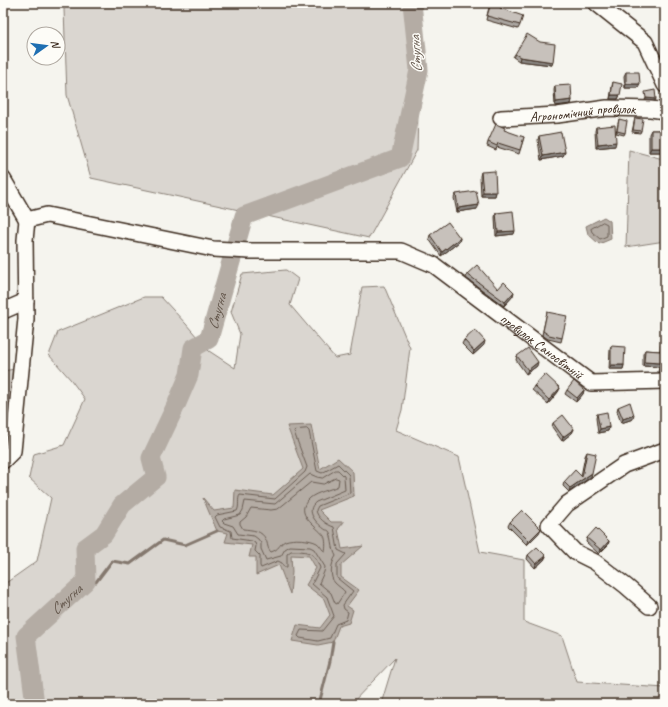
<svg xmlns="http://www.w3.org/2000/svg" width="668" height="707" font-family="Caveat,sans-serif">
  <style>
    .green { fill: #dad6d0; stroke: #8a8077 }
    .water { fill: #b4aca4; stroke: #84786e }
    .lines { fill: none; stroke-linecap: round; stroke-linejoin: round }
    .shore { stroke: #6b5e54; stroke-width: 1 }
    .stream { stroke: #84786e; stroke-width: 3 }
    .river { stroke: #b4aca4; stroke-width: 19 }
    .minor-casing { stroke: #3b2a1e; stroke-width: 18 }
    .minor { stroke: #fdfcf7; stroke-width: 15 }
    .wall { fill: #aba6a1; stroke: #3b2a1e }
    .shaded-wall { fill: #8b8783; stroke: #3b2a1e }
    .building { fill: #c7c1bb; stroke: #3b2a1e }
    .labels { text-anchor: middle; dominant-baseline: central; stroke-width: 3; stroke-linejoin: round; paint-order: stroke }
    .street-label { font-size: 14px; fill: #3b2a1e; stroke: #fdfcf7 }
    .water-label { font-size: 15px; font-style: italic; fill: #65584d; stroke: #fdfcf7 }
  </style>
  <rect width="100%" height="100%" fill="#f5f4ee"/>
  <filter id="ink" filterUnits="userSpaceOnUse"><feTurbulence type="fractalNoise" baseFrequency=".025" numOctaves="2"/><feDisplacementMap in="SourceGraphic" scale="8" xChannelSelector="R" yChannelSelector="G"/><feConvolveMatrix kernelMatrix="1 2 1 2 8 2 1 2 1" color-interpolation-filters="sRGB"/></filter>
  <g filter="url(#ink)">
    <path class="green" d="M67 3H421L417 150 369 238 91 178 67 95 64 9Z
      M629 150 663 159 665 163V241L626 247Z
      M286 270 298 279 290 305 335 358 350 355 362 287 384 286 410 348 402 410 396 430 459 457 480 552 524 560V622L562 636 577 682 665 688V704H381L395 658 351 704H3V585L37 561 51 498 29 478 34 454 64 445 85 399 71 380 49 355 58 332 144 297H161L186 324 209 351 235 368 240 334 231 312 242 274Z
      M15 369 9 448 3 455V371Z"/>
    <path class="water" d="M604 217 610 221 611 239 599 244 588 234 586 226Z
      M311 425 320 469 338 458 353 472 354 496 319 510 331 522H344L338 529 342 549 363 546 341 565V577L359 590 347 606 353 610 349 623 339 626 333 642 318 645 292 641 297 625 320 628 330 615 324 599 306 585 316 568 309 556 291 555 292 572 290 594 279 565 256 575V557H249L252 545 225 542 228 533 217 531 203 498 214 511 234 508 235 490 273 495 303 469 287 426Z"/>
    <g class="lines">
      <path class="shore" d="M603 222 607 224V236L600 239 592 232 591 229Z
        M307 429 309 431 317 471 322 473 338 464 349 475 350 493 318 506 316 510C317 518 327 525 334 527L338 550 346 554 337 564V578L353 591 343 605 344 609 348 612 346 620 336 624 330 638 318 641 300 638 298 636 301 630 322 631 334 616 327 597 312 584 320 568C314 551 308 551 291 551L287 554V567H284L282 563 278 561 261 568 260 566V556L255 551 256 546 255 543 252 541 232 538 231 531 220 527 215 517 217 515 237 511C240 506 237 499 240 495L275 499 305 472 307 467 294 432 296 430Z
        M336 470H338L344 476 345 490 316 502C304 511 317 524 326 530 327 530 328 530 329 531 332 534 332 550 336 556 331 563 329 577 335 583 339 587 343 589 345 592L337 604 335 603 331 593 319 583 324 572 325 567 314 549 310 547 290 546 285 549 281 556 266 560 261 549V543L258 539 254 536 238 534 233 526 224 523 222 521 224 519 240 515 243 510 245 501 275 504 310 474 317 477 322 478Z
        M336 478 339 479 338 486C330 490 317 492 310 498 292 514 317 526 324 536 326 539 326 548 325 551L323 550C321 548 320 545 317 543 310 539 293 538 285 541 278 545 280 549 271 552 267 548 268 544 266 540 262 530 252 530 243 529L240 524V522L246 517 251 508 271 510 278 509 311 482 323 484Z"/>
      <path class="stream" d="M86 581 96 582 112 561 130 564 163 540 185 545 217 531
        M319 704 330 661 333 642"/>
      <path class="river" id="s1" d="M35 704 26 636 86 581 85 548 104 534 122 505 156 477 151 458 177 403 189 375 193 348 209 339 244 216 400 158 419 70 412 3"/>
      <g class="minor-casing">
        <g id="minor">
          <path d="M596 3 645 42 665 85"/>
          <path id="s2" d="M501 118 557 115 607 108 651 109 665 111"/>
          <path d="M3 179 27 220"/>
          <path id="s3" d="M27 220 47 215 213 249 250 251H401L434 265 591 383 665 381"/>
          <path d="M3 311 26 301"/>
          <path d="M3 461 13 451 26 319 25 240 27 220"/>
          <path d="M649 606 626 586 595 562 575 552 549 525 567 504 624 465 665 450"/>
        </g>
      </g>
      <use href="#minor" class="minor"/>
    </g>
    <path class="wall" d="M490 3H501L500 8 520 25 518 29 486 20Z
      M515 54 552 65 519 61 513 57Z
      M626 72 640 84 638 88H625L624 76Z
      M613 82 620 95 618 99H610L612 86Z
      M555 86 572 100 571 104 555 106 554 90Z
      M635 118 641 131 640 133 632 132Z
      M619 119 625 133 624 135 616 133Z
      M596 127 615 146 596 148 595 131Z
      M651 130H665V152H649V134Z
      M539 136 565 152 563 156 541 160 538 140Z
      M524 137 519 154 497 147 496 150 487 146 488 142Z
      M481 172 496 192 495 196H481L480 176Z
      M456 194 477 209 457 212 454 198Z
      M496 213 514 234 496 236 495 217Z
      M430 235 460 238 459 242 441 256 429 239Z
      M467 274 498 289 513 296 504 306 466 278Z
      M547 312 562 338 561 342 548 339 542 335Z
      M664 324H665V372H658L659 367 643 366V354L645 350 660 351 661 345H662L663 327Z
      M464 340 484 345 473 355 462 344Z
      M611 346 624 365 623 369H609L610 350Z
      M517 356 537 366 526 374 516 360Z
      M534 386 560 388 558 392 548 404 532 390Z
      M567 390H584L583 394 576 402 565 394Z
      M618 407 633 419 621 423 617 411Z
      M597 414 609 427 608 431 598 433 596 418Z
      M553 423 574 429 572 433 562 441 552 427Z
      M587 452 591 477 569 492 563 486 564 482 581 476 585 456Z
      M510 522 539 533 527 545 508 526Z
      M587 538 609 541 608 545 599 554 586 542Z
      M528 555 546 556 544 560 535 568 527 559Z"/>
    <path class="shaded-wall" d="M3 23 6 24 4 27H3Z
      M520 57 553 62 552 65 519 61Z
      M626 84H640L638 88H625Z
      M611 95H620L618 99H610Z
      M646 98 656 99 655 101 645 100Z
      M572 100 571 104 555 106 556 102Z
      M7 120V122L3 123V121Z
      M616 142 615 146 596 148 598 144Z
      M651 148H665V152H649Z
      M565 152 563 156 541 160 543 156Z
      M483 192H496L495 196H481Z
      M479 205 477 209 457 212 458 208Z
      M515 231 514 234 496 236 498 232Z
      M460 238 459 242 441 256 442 252Z
      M514 292 513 296 504 306 505 302Z
      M485 341 484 345 473 355 474 351Z
      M538 362 537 366 526 374 528 370Z
      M644 362 660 363 659 367 643 366Z
      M611 365H624L623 369H609Z
      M660 368H665V372H658Z
      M560 388 558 392 548 404 549 400Z
      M584 390 583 394 576 402 577 398Z
      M634 415 633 419 621 423 623 419Z
      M609 427 608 431 598 433 600 429Z
      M574 429 572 433 562 441 563 437Z
      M592 473 591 477 569 492 570 488Z
      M541 529 539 533 527 545 529 541Z
      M609 541 608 545 599 554 601 550Z
      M546 556 544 560 535 568 536 564Z"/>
    <path class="building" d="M491 3H501L500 8 523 16 520 25 487 16Z
      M3 7 7 8 6 24 3 23Z
      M527 34 540 42 555 44 553 62 520 57 515 54Z
      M626 72H639L640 84H626Z
      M613 82 622 84 620 95H611Z
      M571 85 572 100 556 102 555 86Z
      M655 90 656 99 646 98 645 92Z
      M3 112H6L7 120 3 121Z
      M635 118 643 119 641 131 633 130Z
      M619 119 627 121 625 133 617 131Z
      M496 124 505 128 504 130 524 137 520 150 498 143 497 146 488 142Z
      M615 125 616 142 598 144 596 127Z
      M651 130H665V148H651Z
      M561 132 565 152 543 156 539 136Z
      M495 171 496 192H483L481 172Z
      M476 191 479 205 458 208 456 194Z
      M513 211 515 231 498 232 496 213Z
      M448 222 460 238 442 252 430 235Z
      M477 265 498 289 504 282 514 292 505 302 467 274Z
      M547 312 567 316 562 338 549 335 543 331Z
      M664 324H665V368H660V363L644 362 645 350 661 351V345H663Z
      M475 330 485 341 474 351 464 340Z
      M611 346 625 347 624 365H611Z
      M528 348 538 362 528 370 517 356Z
      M545 374 560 388 549 400 534 386Z
      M574 381 584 390 577 398 567 390Z
      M630 402 634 415 623 419 618 407Z
      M607 412 609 427 600 429 597 414Z
      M563 415 574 429 563 437 553 423Z
      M587 452 596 454 592 473 570 488 564 482 575 470 582 477Z
      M522 510 541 529 529 541 510 522Z
      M596 528 609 541 601 550 587 538Z
      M537 547 546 556 536 564 528 555Z"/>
  </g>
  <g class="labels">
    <g class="street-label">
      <text stroke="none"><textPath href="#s2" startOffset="82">Агрономічний провулок</textPath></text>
      <text stroke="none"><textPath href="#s3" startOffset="549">провулок Саносвітній</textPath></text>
    </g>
    <g class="water-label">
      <text transform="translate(416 54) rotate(-93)">Стугна</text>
      <text stroke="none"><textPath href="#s1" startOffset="470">Стугна</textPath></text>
      <text stroke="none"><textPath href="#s1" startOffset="123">Стугна</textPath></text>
    </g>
  </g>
  <rect width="668" height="707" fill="none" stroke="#fdfcf7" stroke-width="16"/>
  <rect x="8" y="8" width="652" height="691" fill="none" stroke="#3b2a1e" stroke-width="1.5" filter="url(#ink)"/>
  <g transform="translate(46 46) rotate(76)"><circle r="19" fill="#fdfcf7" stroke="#afa8a0"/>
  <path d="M0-3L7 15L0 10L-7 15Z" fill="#1f6fb2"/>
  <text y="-6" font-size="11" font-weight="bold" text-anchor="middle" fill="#3b2a1e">N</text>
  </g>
</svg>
